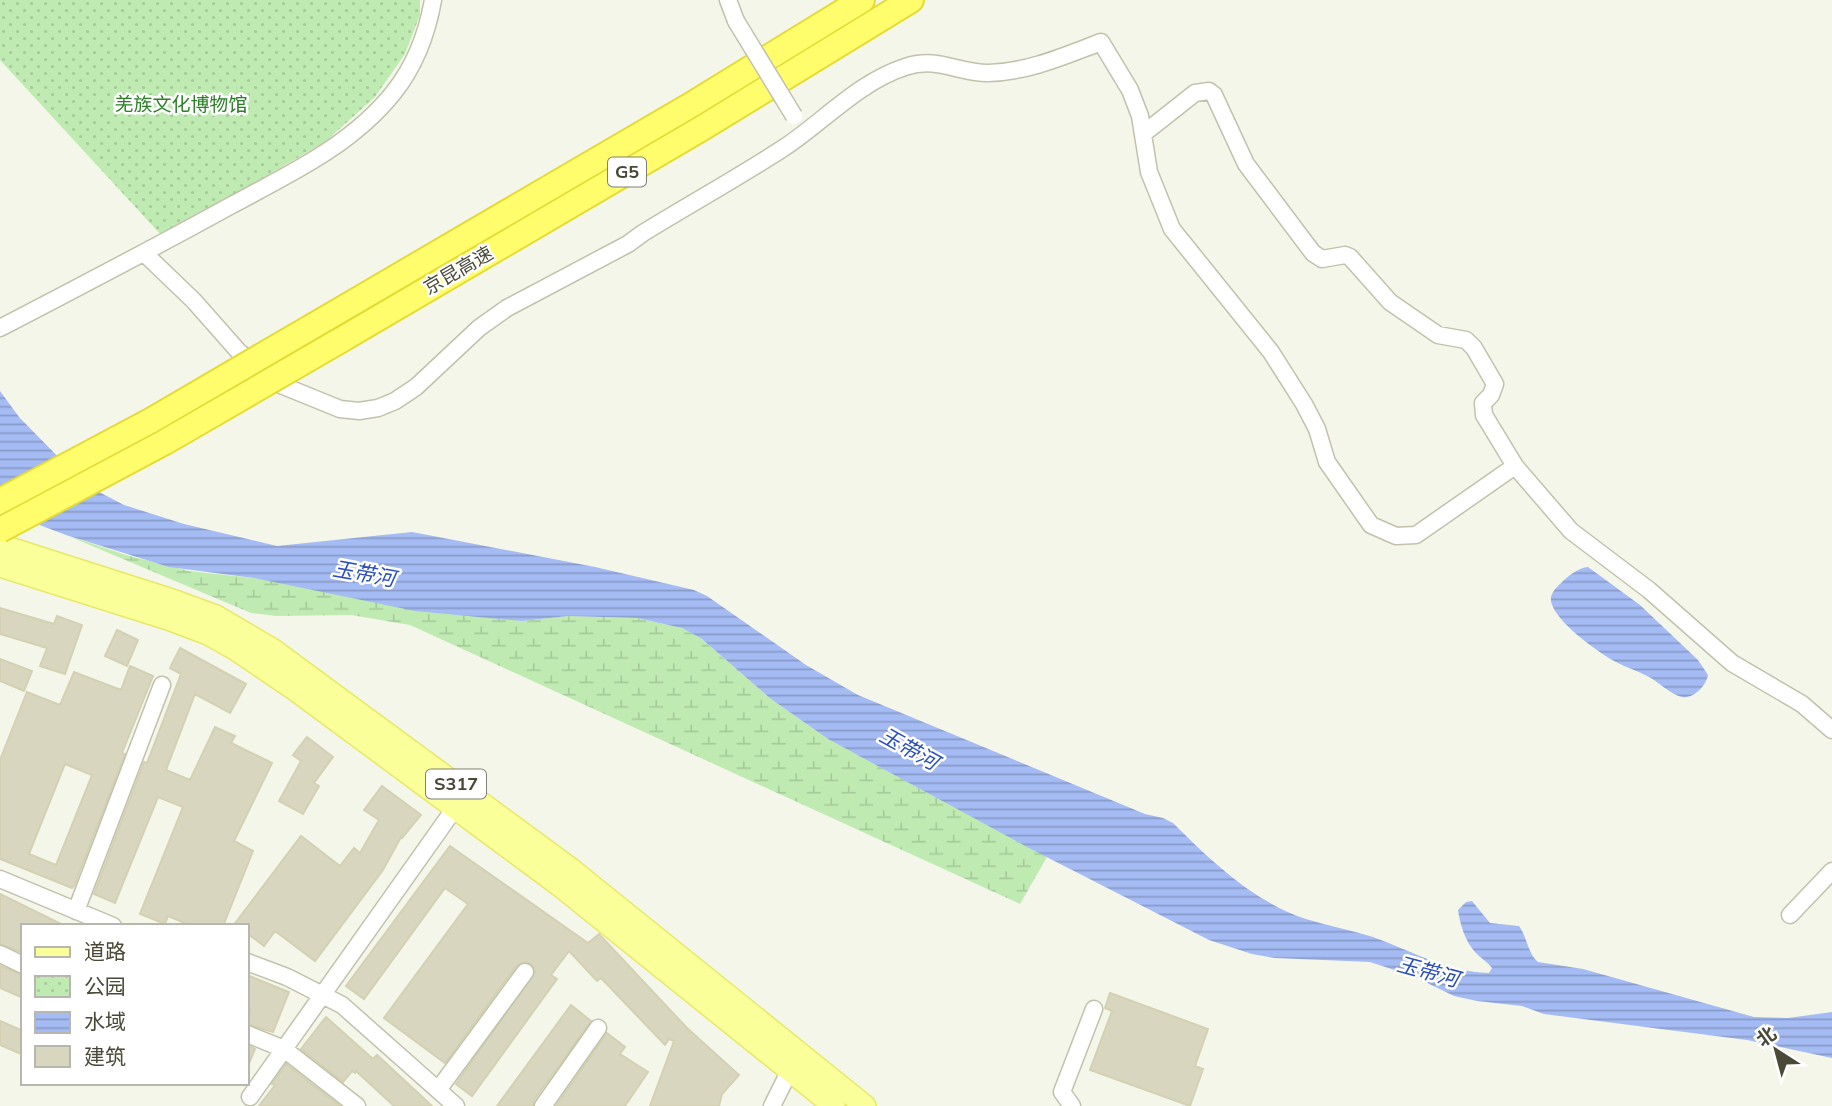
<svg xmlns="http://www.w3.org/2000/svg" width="1832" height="1106" font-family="Mulish,'Noto Sans SC',sans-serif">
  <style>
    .wetland { fill: url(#wetland-marsh) }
    .park { fill: url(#park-dots) }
    .water { fill: url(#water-rules) }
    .building { fill: #d8d6bf; stroke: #d3d1b2; stroke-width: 2; fill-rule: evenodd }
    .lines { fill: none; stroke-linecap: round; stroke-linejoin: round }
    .minor-casing { stroke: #c2c1ac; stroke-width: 19 }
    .major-casing { stroke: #e6e965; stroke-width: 24 }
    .highway-casing { stroke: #e4dc36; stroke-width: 28 }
    .minor { stroke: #fff; stroke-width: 16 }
    .major { stroke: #fbff9a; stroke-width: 21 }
    .highway { stroke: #fffd6c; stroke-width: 24 }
    .minor-bridge-casing { stroke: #c2c1ac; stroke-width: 19; stroke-linecap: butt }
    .highway-bridge-casing { stroke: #e4dc36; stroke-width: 28; stroke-linecap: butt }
    .minor-bridge { stroke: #fff; stroke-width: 16 }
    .highway-bridge { stroke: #fffd6c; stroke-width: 24 }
    .labels { text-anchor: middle; stroke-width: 5; stroke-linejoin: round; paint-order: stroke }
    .shield { fill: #fff; stroke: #808074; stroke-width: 2 }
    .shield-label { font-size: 18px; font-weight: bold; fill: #4a4938 }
    .park-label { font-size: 19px; fill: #2c8027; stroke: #fff }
    .street-label { font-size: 19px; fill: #4a4938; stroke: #fff }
    .water-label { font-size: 21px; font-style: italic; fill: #2b50bc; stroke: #fff }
  </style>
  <defs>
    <pattern id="wetland-marsh" width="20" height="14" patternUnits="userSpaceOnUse" patternTransform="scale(1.75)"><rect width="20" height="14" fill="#bfebb2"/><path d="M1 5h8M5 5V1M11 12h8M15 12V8" fill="none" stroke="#a6cb9a"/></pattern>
    <pattern id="park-dots" width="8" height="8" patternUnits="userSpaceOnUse" patternTransform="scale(1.75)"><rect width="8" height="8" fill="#bfebb2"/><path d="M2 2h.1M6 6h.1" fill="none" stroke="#a6cb9a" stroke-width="1.8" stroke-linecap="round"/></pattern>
    <pattern id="water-rules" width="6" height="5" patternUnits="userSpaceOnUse" patternTransform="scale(1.75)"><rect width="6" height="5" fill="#a5bbf4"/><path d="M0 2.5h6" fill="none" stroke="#889ac7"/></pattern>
  </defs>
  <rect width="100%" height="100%" fill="#f5f6ea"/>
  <path class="wetland" d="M66,535L126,555L189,571L254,578L522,621L568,616L637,618L682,628L702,639L771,699L828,739L1047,857L1020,904L410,625L351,615L276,616L251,613Z"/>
  <path class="park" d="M0,0H420V15L405,54L375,97L325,142L162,236L0,60Z"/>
  <path class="water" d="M0,391L19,417L68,467L101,493L124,505L184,524L277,546L412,532L595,567L694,590L707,596L806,665L858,695L1145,814L1163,818L1173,823C1211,861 1254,902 1306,919C1328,926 1351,930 1373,937C1412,951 1447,972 1489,973L1492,968C1487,961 1480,958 1475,952C1465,941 1460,924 1458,910L1466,902L1472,901L1490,923L1519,926C1527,937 1528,954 1538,962L1583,969L1754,1017L1788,1018L1832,1012V1058L1747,1040L1544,1014L1522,1006L1477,1001L1454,996L1413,976L1370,962L1275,958L1252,954L1209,940L1029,848L828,739L771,699L702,639L682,628L637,618L568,616L522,621L415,611L254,578L169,567L66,535L0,510Z
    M1588,567L1640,605L1698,660L1708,675C1706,685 1697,695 1687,697C1675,699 1659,682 1649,677C1638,671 1625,667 1614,661C1598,652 1548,617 1551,597C1552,591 1559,585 1564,580C1571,574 1579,568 1588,567Z"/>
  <path class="building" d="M0,608L54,624L57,616L82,625L65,674L40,666L47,648L0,634Z
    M117,630L138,640L127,666L105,656Z
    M180,648L246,684L230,713L195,694L166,770L190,780L215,727L235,736L231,743L272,763L234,841L253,851L223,926H192L168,916L165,924L140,914L183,807L158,797L115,903L94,894L144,762L147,763L181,674L170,668Z
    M0,659L32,671L24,691L0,681Z
    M130,666L153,676L122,753L125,754L74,886L72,888L0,859V760L27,692L60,705L74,672L121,690ZM65,764L92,775L56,865L29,854Z
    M307,737L333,757L314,783L319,786L303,814L279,801L301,761L293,755Z
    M382,786L421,815L402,838L401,837L383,870L315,961L275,931L264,946L247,933V926H233L301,836L340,866L354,848L360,853L379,820L364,810Z
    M450,846L588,943L599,934L687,1028L739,1075L722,1094L719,1106H650L674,1041L669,1039L665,1045L601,978L597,981L569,951L551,975L557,979L472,1096L456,1084L535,972L534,967L527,962L517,965L445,1063L384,1018L468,904L445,888L364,999L346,986Z
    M0,894L65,926H23V953L0,944Z
    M0,966L23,975V998L0,988Z
    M247,975L289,992L273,1032L247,1024L251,1009L247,1007Z
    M1110,993L1208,1029L1195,1066L1203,1069L1190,1106L1090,1070L1112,1011L1105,1008Z
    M571,1005L591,1021L534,1100L533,1106H497Z
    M326,1017L373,1059L377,1055L432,1106H394L356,1071L355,1073L352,1071L343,1082L301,1049Z
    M0,1021L23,1031V1055L0,1045Z
    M607,1033L625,1047L620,1054L648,1072L625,1106H556Z
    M247,1045L255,1049L247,1068Z
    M286,1064L340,1106H259L275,1085L272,1084Z"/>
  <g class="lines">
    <defs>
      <path id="minor" d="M728,0L736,21
        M1143,134L1195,93L1209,91L1214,95L1246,164L1313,253L1322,259L1345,255L1350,257L1390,302L1438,335L1466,340L1474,348L1495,384L1491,395L1483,403L1484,415L1515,466L1571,531L1649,590L1732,663L1802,704L1832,730
        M144,253L194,301L239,352L281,385L340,409L359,411L378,408L395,401L416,387L479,328L507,308L628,244L643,233C690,204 739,177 785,147C824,121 859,82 905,67C938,56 957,73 988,73C1028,72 1064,56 1101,42L1130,90L1140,116L1149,172L1172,229L1271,352L1304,404L1317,429L1327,462L1371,525L1396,536L1416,535L1515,466
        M0,328C77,288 154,248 230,206C289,174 351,146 394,92C416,64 427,34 433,0
        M0,879L113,926
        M76,911L162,685
        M1790,915L1832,871
        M0,954L23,965
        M247,962L287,977L342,1005L456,1106
        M247,1034L284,1049L357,1106
        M438,1090L525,972
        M250,1097L455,808
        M543,1106L598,1028
        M772,1106L790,1070
        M1072,1106L1062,1092L1094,1009"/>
      <path id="major" d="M0,545L175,601L216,616L272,649L571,869L865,1106
        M0,566L168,619L208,634L235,649L294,689L559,885L834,1106"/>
      <path id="highway" d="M325,319L691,105L862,0
        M341,340L704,127L911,0"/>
    </defs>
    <use href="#minor" class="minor-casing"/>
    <use href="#major" class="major-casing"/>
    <use href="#highway" class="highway-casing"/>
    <use href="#minor" class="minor"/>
    <use href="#major" class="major"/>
    <use href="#highway" class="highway"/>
    <defs>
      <path id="minor-bridge" d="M736,21L794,116"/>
      <path id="highway-bridge" d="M0,501L152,420L325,319
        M0,530L165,442L341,340"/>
    </defs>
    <use href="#minor-bridge" class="minor-bridge-casing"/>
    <use href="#highway-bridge" class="highway-bridge-casing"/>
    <use href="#minor-bridge" class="minor-bridge"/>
    <use href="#highway-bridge" class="highway-bridge"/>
  </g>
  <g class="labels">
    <g class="shield">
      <rect x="608" y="157.5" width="38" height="29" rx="5"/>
      <rect x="426" y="769.5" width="60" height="29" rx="5"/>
    </g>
    <g class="shield-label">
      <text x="627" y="178">G5</text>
      <text x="456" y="790">S317</text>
    </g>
    <g class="park-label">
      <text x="181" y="111">羌族文化博物馆</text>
    </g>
    <g class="street-label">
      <text transform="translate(458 270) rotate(-30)" y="7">京昆高速</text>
    </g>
    <g class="water-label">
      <text transform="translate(364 574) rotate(10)" y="7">玉带河</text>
      <text transform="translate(909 749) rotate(29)" y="7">玉带河</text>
      <text transform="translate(1428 972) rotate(15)" y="7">玉带河</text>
    </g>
  </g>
  <rect x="21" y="924" width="228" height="161" fill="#ffffff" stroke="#b7b6af" stroke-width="2"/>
  <rect x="35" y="947" width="35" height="10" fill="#fbff9a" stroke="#b7b6af" stroke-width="2"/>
  <text x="84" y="959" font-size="21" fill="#4a4938">道路</text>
  <rect x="35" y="976" width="35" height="21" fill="url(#park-dots)" stroke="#b7b6af" stroke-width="2"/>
  <text x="84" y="994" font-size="21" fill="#4a4938">公园</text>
  <rect x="35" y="1012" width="35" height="21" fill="url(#water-rules)" stroke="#b7b6af" stroke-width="2"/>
  <text x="84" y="1029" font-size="21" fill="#4a4938">水域</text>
  <rect x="35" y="1046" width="35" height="21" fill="#d8d6bf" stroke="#b7b6af" stroke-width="2"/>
  <text x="84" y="1064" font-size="21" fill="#4a4938">建筑</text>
  <g transform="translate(1776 1050) rotate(324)" stroke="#ffffff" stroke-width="5" paint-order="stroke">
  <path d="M0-5L12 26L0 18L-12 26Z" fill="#4a4938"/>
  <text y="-10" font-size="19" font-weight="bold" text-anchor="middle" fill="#4a4938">北</text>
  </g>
</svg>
